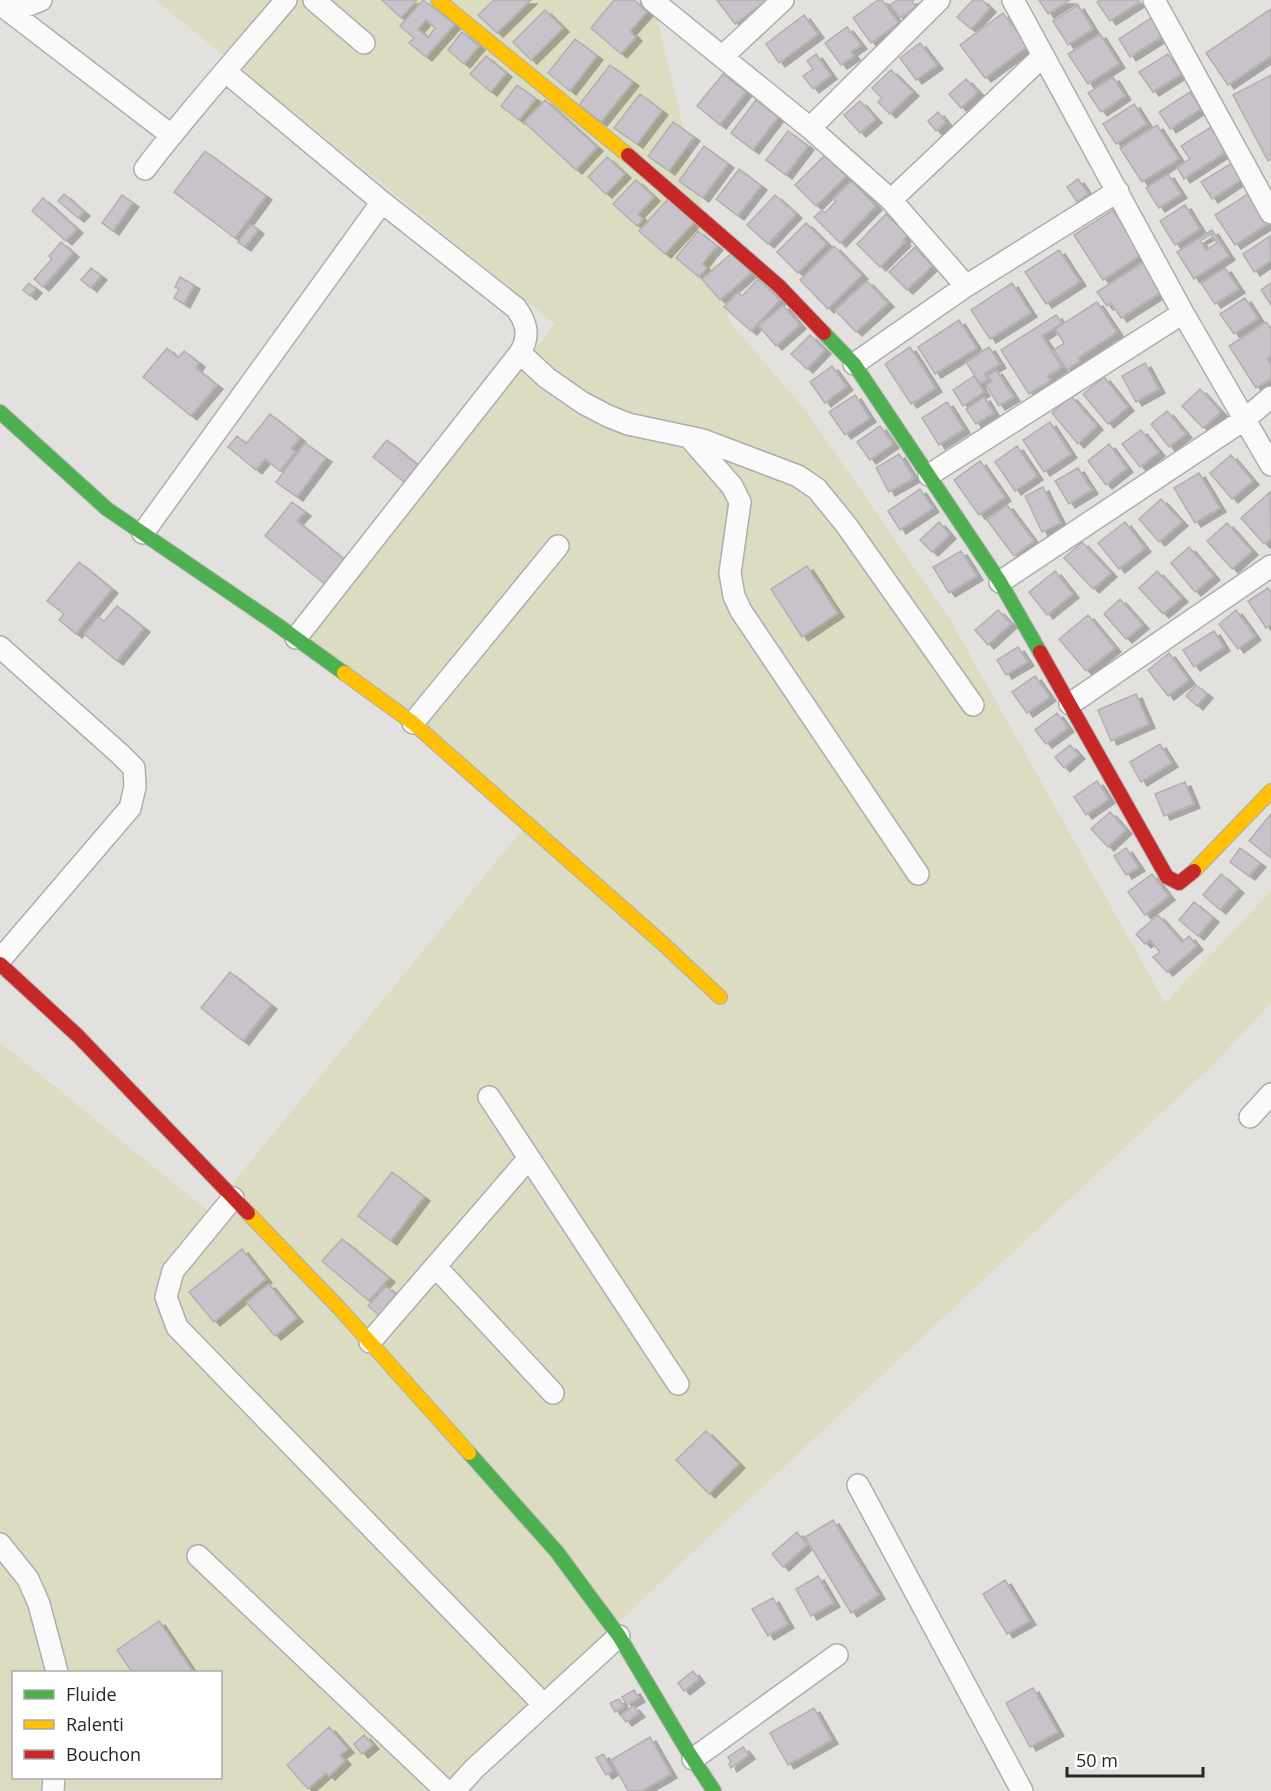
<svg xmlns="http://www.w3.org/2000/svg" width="1271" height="1791" font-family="'Open Sans',sans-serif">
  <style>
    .green { fill: #dbdcc2; fill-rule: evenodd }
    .building { fill: #c8c2cb; stroke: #b2b0af; stroke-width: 1.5; fill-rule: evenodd; filter: url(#shadow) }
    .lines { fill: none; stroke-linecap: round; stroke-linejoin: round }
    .street-casing { stroke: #afadab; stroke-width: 24 }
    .fast-casing { stroke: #afadab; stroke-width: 16 }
    .slow-casing { stroke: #afadab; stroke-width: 16 }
    .jam-casing { stroke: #afadab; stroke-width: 16 }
    .street { stroke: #fbfafa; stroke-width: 21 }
    .fast { stroke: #4caf50; stroke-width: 14 }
    .slow { stroke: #ffc107; stroke-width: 14 }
    .jam { stroke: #c62828; stroke-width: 14 }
  </style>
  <defs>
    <filter id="shadow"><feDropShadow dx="6" dy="4" stdDeviation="0" flood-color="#0004"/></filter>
  </defs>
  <rect width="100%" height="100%" fill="#e3e1de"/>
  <path class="green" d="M155,0H653L729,321L807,412L951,621L1165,1003L1271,891V1003L1214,1064L438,1791H0V1042L209,1212L527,824L299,637L555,324ZM14,1672H220V1778H14Z"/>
  <path class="building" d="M382,0H417L401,18Z
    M423,0L455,24L426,57L409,43L414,38L400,26ZM426,20L435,28L428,38L418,29Z
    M494,0H531L497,33L478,15Z
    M614,0H634L647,12L630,31L636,37L621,54L591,28Z
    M717,0H766V1L735,24Z
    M878,0H882L899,23L871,43L853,18Z
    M897,0H914L912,2L916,7L900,18L890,5Z
    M973,0H982L990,8L971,29L957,17Z
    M1039,0H1070L1048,14Z
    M1100,0H1138L1140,2L1110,21L1097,2Z
    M1078,5L1093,29L1068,45L1053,21Z
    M1271,9V56L1228,85L1206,53Z
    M545,10L563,28L531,60L513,42Z
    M1003,13L1028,46L985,78L960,45Z
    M804,15L818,34L779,63L766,44Z
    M1151,18L1163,36L1130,57L1119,39Z
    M847,27L861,45L851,52L854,56L841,65L825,43Z
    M462,32L479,46L464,64L448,50Z
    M1100,34L1119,64L1088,84L1068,54Z
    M575,39L597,56L570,91L548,73Z
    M920,43L937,65L916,80L900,58Z
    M816,54L831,75L813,89L803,76L813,69L807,61Z
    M1168,54L1181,74L1153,92L1139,72Z
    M486,56L506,73L491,92L470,74Z
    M610,65L633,82L601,122L579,105Z
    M891,70L913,92L890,114L878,102L882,98L872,88Z
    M723,74L746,92L720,125L697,106Z
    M1271,75V159L1268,161L1233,95Z
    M1113,77L1125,96L1101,112L1088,93Z
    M966,79L978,92L961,108L949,94Z
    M517,85L536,99L519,120L501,106Z
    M1190,92L1201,109L1170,129L1159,112Z
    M640,94L662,111L637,144L614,128Z
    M545,100L597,147L576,170L524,122Z
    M756,100L778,117L753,150L731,133Z
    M860,101L876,119L860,133L844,115Z
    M1134,104L1147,124L1116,144L1103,124Z
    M938,112L946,122L936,131L928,121Z
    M673,122L694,137L669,171L648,156Z
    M1157,125L1179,159L1142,182L1120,148Z
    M1211,127L1227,151L1184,179L1177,167L1190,159L1181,146Z
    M788,131L808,146L786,175L766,160Z
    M704,146L728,164L703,198L679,181Z
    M205,151L266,196L235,238L174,192Z
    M825,155L846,176L816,206L795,185Z
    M607,157L625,174L606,194L588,177Z
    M1232,163L1242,179L1212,199L1201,182Z
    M739,169L761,186L738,216L716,199Z
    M1168,174L1181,194L1159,208L1146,188Z
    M1078,179L1088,194L1077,202L1067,187Z
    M636,180L654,197L638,214L643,219L637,226L613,204Z
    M851,181L876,206L840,243L814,217L822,210L825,213L836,201L833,199Z
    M1254,190L1271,222L1235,245L1215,215Z
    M64,194L84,212L78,218L58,201Z
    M122,195L133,203L113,231L102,223Z
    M775,195L796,214L768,244L747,225Z
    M43,198L77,229L66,241L32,211Z
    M669,198L695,221L665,254L639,231Z
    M1185,205L1200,229L1175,245L1160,221Z
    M1113,210L1141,255L1103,280L1074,235Z
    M886,214L908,235L903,240L905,242L880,267L857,244Z
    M806,223L827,244L798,273L777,252Z
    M251,224L258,230L245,247L238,242Z
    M1212,230L1229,256L1194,279L1177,252ZM1211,234L1217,243L1206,250L1200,241Z
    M698,231L717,246L702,264L707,268L699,277L676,258Z
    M1270,236L1271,260L1254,272L1243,254Z
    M61,242L73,253L43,287L34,279L52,259L49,256Z
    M834,246L862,275L828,309L800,280Z
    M915,247L932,266L907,290L889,272Z
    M1059,250L1080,282L1046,304L1025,272Z
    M733,252L751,273L720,300L702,279Z
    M1149,258L1168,288L1121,318L1111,303L1107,306L1097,292Z
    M91,268L101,276L91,288L81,280Z
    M1225,268L1239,289L1215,304L1201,283Z
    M180,277L194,285L184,304L174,298L179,289L175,287Z
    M758,279L780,300L751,331L724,307L738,292L742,296Z
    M867,281L888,303L856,332L835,310Z
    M29,283L36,289L30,296L23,290Z
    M1012,283L1031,313L990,339L971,310Z
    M1271,283V305L1261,290Z
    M1245,298L1258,318L1234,334L1220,314Z
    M1097,302L1117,332L1078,358L1080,361L1067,370L1054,350L1064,343L1055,329Z
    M783,305L800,325L776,346L759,326Z
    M1056,315L1062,323L1042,336L1062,367L1048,376L1051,380L1029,394L1001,350Z
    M959,320L977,348L935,374L918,347Z
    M1266,322L1271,329V356L1267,358L1271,364V379L1256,388L1229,346Z
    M810,335L825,350L807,369L791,354Z
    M910,347L936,388L911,404L885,364Z
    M989,347L1000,364L984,374L988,379L980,384L966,362Z
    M167,348L178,358L184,351L199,363L196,368L217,385L191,416L143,377Z
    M1145,363L1159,389L1136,402L1122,376Z
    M832,366L847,386L825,403L810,382Z
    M996,370L1014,397L999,406L986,385L992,381L988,376Z
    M974,376L984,392L963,406L953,390Z
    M1104,377L1128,407L1108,424L1083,394Z
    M1200,389L1221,412L1203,428L1182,406Z
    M855,395L870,418L845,435L829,412Z
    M1071,396L1097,426L1078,444L1052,413Z
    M984,397L994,413L976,424L966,409Z
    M947,402L964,429L939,445L922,418Z
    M1167,411L1186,434L1169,447L1151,424Z
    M270,414L300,438L291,448L295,452L280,471L265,459L256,470L228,447L237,436L246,444Z
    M1050,422L1071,454L1044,472L1023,440Z
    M880,426L893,444L870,460L857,442Z
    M1141,430L1159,452L1140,467L1122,444Z
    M387,440L418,465L404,482L373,457Z
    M305,443L326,458L297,497L276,482Z
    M1109,444L1127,468L1106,485L1088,461Z
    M1017,446L1037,476L1015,491L995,462Z
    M899,454L914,478L889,492L876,468Z
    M1231,455L1253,481L1232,499L1210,473Z
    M980,461L1005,497L979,515L954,480Z
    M1078,468L1092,490L1069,504L1055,481Z
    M1199,473L1220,508L1195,523L1174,488Z
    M1043,487L1061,523L1042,532L1025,496Z
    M920,489L933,508L900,530L888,511Z
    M1270,492L1271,538L1264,544L1241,518Z
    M1161,499L1182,522L1159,542L1139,519Z
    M292,502L305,512L297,521L346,561L326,585L265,536Z
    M1007,505L1034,541L1014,556L987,520Z
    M939,522L950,535L932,552L920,540Z
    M1125,522L1145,548L1119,569L1098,543Z
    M1227,523L1252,551L1232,569L1207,541Z
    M1082,542L1111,573L1093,589L1064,558Z
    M1189,547L1214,576L1195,592L1171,563Z
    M961,551L977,576L949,593L933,567Z
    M79,562L112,589L76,634L59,620L64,614L47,601Z
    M807,566L838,613L802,637L771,589Z
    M1055,571L1073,594L1047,615L1029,592Z
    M1157,571L1182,598L1163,614L1139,588Z
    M1268,588L1271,592V625L1266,628L1248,601Z
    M1120,599L1143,625L1126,639L1104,614Z
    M117,606L144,628L117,661L84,634L98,617L104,621Z
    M998,610L1011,624L988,645L975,630Z
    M1236,610L1255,636L1238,649L1219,624Z
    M1088,615L1115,648L1086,671L1059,639Z
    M1214,631L1224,647L1194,667L1183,650Z
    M1018,647L1028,662L1006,675L997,660Z
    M1169,653L1189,680L1168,696L1148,670Z
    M1035,676L1050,697L1027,713L1012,692Z
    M1196,685L1207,694L1197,706L1186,696Z
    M1136,694L1149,724L1111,741L1098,710Z
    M1057,713L1068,728L1046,744L1035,730Z
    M1160,744L1172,763L1141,782L1130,762Z
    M1070,745L1079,755L1064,768L1055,757Z
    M1097,781L1109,799L1086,815L1074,797Z
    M1185,782L1194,804L1164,816L1155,794Z
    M1110,812L1126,830L1108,847L1091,829Z
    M1271,814V858L1249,841Z
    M1126,848L1139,867L1126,875L1114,856Z
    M1240,848L1260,863L1249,876L1230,862Z
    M1152,874L1169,896L1145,915L1128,892Z
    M1221,874L1238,889L1220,910L1203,895Z
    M1194,902L1213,918L1198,936L1179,920Z
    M1158,915L1182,942L1189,936L1197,946L1167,972L1153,957L1160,952L1150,940L1145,944L1136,934Z
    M230,972L271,1005L243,1041L201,1008Z
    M392,1172L424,1197L391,1241L358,1216Z
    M342,1239L389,1278L369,1301L322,1261Z
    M242,1249L266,1279L214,1322L189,1292Z
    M269,1284L297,1318L275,1336L246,1302Z
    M386,1286L396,1295L379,1315L368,1306Z
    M706,1431L739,1464L709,1494L676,1460Z
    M833,1520L879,1595L851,1613L805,1537Z
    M797,1532L807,1545L783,1567L772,1554Z
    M818,1576L834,1603L811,1616L796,1589Z
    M1005,1580L1030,1621L1007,1634L983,1594Z
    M773,1598L788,1624L768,1636L752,1609Z
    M159,1621L193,1672H132L117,1650Z
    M693,1671L699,1679L684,1691L678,1683Z
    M1033,1688L1058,1732L1030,1747L1006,1703Z
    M634,1690L639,1698L627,1705L622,1697Z
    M619,1699L624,1707L615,1712L610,1703Z
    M633,1706L639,1713L626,1722L621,1715Z
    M814,1708L832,1740L788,1765L770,1733Z
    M329,1727L348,1749L340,1755L345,1761L329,1776L326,1773L308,1789L287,1765Z
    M364,1735L373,1745L362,1754L354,1744Z
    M650,1737L671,1774L642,1791H628L611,1760Z
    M743,1747L749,1755L731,1768L729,1764L731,1762L728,1757Z
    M603,1754L613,1771L606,1775L596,1758Z"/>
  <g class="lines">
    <defs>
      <path id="street" d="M314,0L364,43
        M652,0L810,128L891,200L966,286
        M1013,0L1183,313L1271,465
        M1154,0L1271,213
        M0,4L171,135
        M11,12L41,0
        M723,56L783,0
        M226,72L382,202L516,308C527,323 530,336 520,353L296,638
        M810,128L939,0
        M145,169C189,111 239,56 286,0
        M891,200L1043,56
        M520,353L547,378L583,403L608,416L628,424L703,440L798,476L817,489L847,526L973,705
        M854,364L966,286L1118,191
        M690,438L732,486L740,502L730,573L734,596L741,611L918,874
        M929,475L1183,313
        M143,533L382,202
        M1000,582L1245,419L1271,397
        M0,647L120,754L134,768L135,787L130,808L0,960
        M1070,704L1271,566
        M413,723L558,546
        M489,1097L678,1384
        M1250,1117L1271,1094
        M233,1198L173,1271L166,1297L177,1327L544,1705
        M436,1267L553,1393
        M370,1342L529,1158
        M858,1485L1022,1791
        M0,1544L28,1579L39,1604L57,1672
        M198,1556L446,1791
        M693,1759L837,1655
        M53,1791L54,1778
        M454,1791L474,1769L619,1636"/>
      <path id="fast" d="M824,333L854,364L1000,582L1040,652
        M0,412L107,509L276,624L344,673
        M469,1453L557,1552L619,1636L687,1750L714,1791"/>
      <path id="slow" d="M438,0L628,155
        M344,673L413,723L660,941L720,997
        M1194,871L1271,791
        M248,1213L341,1310L469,1453"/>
      <path id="jam" d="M628,155L779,286L824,333
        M1040,652L1167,877L1179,883L1194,871
        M0,964L78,1036L248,1213"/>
    </defs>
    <use href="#street" class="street-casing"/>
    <use href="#fast" class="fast-casing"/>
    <use href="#slow" class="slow-casing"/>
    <use href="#jam" class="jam-casing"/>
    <use href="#street" class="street"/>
    <use href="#fast" class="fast"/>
    <use href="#slow" class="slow"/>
    <use href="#jam" class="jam"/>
  </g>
  <rect x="12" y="1671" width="210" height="108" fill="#ffffff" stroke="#a9a9a8" stroke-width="1.5"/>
  <rect x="24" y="1690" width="30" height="9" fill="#4caf50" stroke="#a9a9a8" stroke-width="1.5"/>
  <text x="66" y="1701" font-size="18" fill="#272725">Fluide</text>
  <rect x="24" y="1720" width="30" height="9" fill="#ffc107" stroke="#a9a9a8" stroke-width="1.5"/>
  <text x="66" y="1731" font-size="18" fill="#272725">Ralenti</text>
  <rect x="24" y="1750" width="30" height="9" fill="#c62828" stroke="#a9a9a8" stroke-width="1.5"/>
  <text x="66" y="1761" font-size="18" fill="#272725">Bouchon</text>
  <path d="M1067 1767v9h136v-9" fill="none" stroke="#272725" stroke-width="3"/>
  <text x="1076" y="1767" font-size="18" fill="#272725" stroke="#ffffff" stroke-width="4.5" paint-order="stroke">50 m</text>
</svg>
